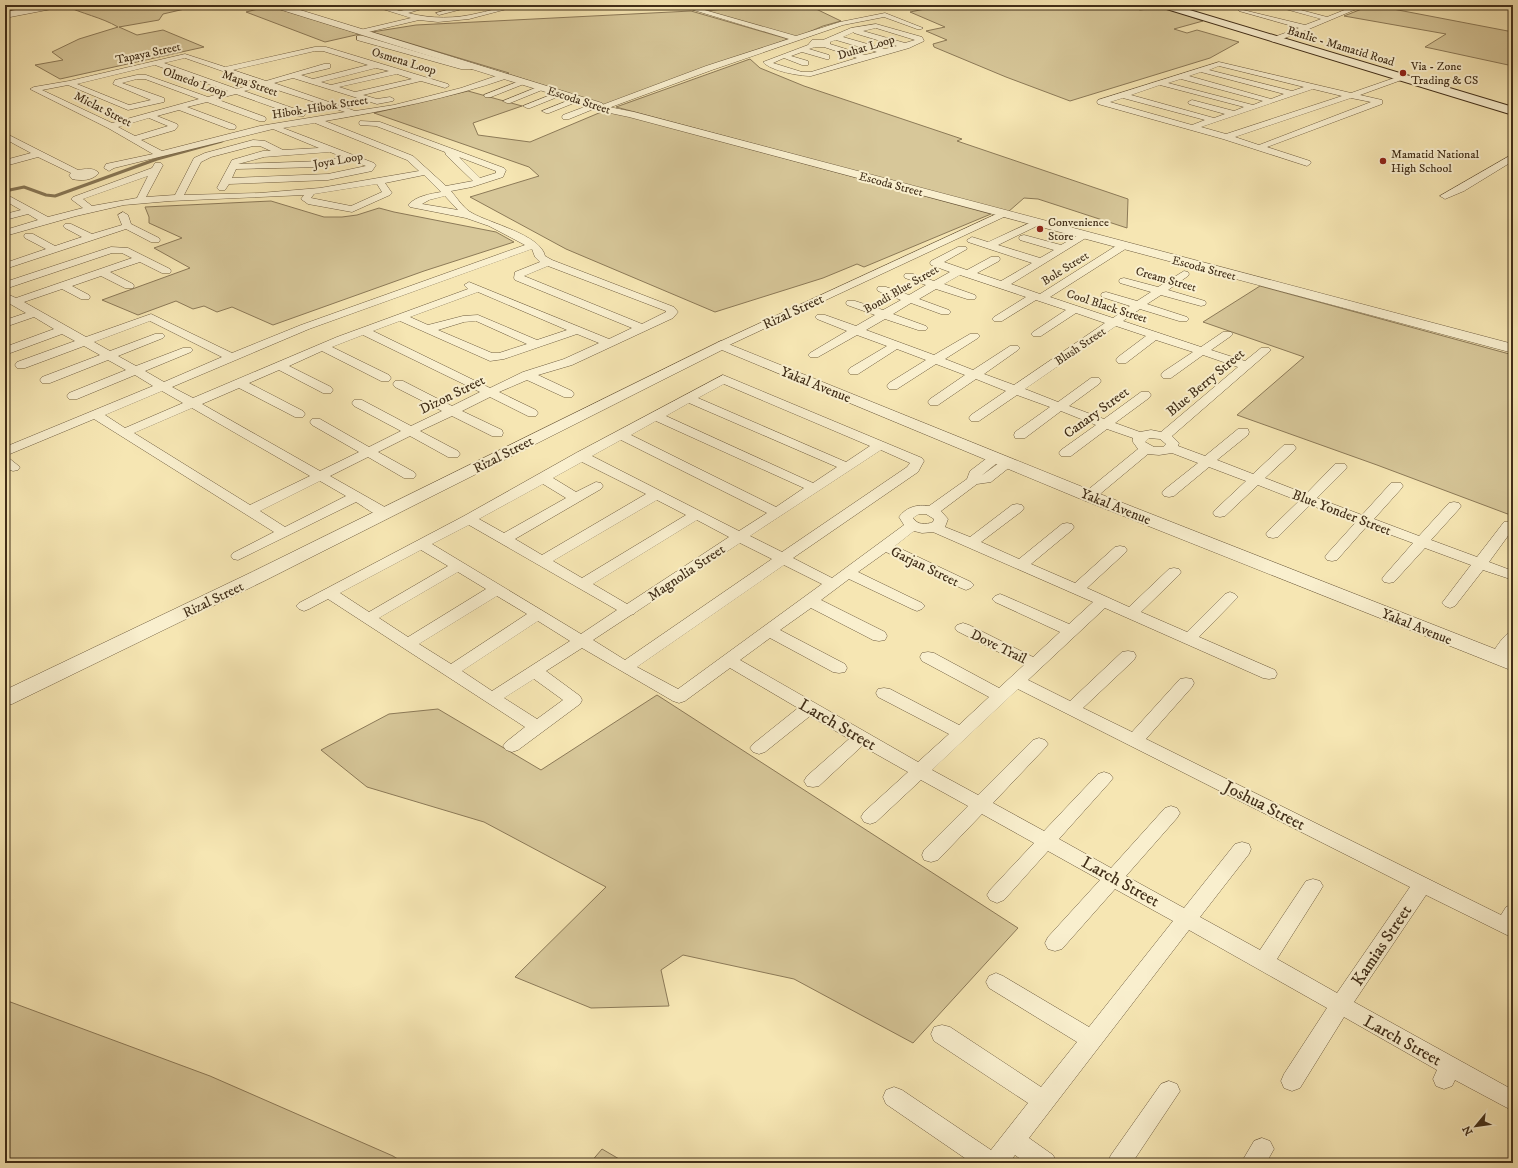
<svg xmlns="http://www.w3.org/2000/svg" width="1518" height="1168" font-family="'IM FELL DW Pica',serif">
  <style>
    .green { fill: #d7c799; stroke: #8c7a58 }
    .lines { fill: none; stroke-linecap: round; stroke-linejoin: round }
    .stream { stroke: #875; stroke-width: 3 }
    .minor-casing { stroke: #6e5c3f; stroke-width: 1 }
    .tertiary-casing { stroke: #6e5c3f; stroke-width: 1 }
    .secondary-casing { stroke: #412e18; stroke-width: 2 }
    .minor { fill: #f9efce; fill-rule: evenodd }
    .tertiary { fill: #f9efce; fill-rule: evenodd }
    .secondary { fill: #f9efce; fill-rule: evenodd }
    .poi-dot { fill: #8f2418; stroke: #f9efce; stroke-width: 1.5 }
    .labels { text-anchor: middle; stroke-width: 4; stroke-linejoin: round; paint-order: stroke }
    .far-street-label { font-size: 12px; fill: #412e18; stroke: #f9efce }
    .far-poi-label { font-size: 12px; fill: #412e18; stroke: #f9efce; text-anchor: start }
    .street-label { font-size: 14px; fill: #412e18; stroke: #f9efce }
    .near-street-label { font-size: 17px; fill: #412e18; stroke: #f9efce }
  </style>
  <rect width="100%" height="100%" fill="#f6e6b3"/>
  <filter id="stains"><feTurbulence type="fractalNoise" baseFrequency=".005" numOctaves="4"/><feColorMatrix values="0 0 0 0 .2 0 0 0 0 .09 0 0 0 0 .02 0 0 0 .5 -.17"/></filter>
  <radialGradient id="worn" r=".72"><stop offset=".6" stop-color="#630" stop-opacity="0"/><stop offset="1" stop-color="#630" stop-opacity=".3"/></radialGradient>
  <path class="green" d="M64,5H187L189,8L163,14L159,20L119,27L137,35L163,30L204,47L60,79L35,65L63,60L52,52L79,39L118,27C101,17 82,14 64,5Z
    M762,5H805L814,8L841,21L823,26L797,37L705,11Z
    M945,5H1127L1140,10L1163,7L1203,21L1174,29L1187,33L1197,30L1239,42L1210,58L1070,101L1006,77L934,47L933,44L947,40L926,31L945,27L910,12Z
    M1372,5L1513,32V66L1425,47L1446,34L1344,16Z
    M270,6L360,34L325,42L246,12Z
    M691,11L788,39L609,106L508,74L509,73L372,32L416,25Z
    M750,59L760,68L804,86L962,139L957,141L1128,199L1127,228L1038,199L1024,198L1008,212L616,107Z
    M468,91L522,106L473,123L478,135L530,142L606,110L991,214L864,267L857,264L823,278L715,312L566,249L470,197L539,176L529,167L374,113Z
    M271,201L324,217H342L357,215L379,208L394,212L496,232L514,242L424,271L273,325L232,307L217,312L204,306L193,309L176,301L138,315L102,300L190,268L154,248L182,238L149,223V217L145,207Z
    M1260,286L1513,355V516L1377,465L1237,415L1304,357L1203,322Z
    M657,695L1018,928L913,1043L794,979L683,955L661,970L669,1006L591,1008L515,977L606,887L484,822L367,787L321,750L389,714L438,709L541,770Z
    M5,1000L210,1076L393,1156L404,1163H5Z
    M602,1149L626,1163H590Z"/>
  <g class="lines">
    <path class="stream" d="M5,191L24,187L46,195L55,196L157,159L222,141"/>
    <defs>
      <path id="minor" d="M195,5H210L207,7L193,8L192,7Z
        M370,5H380L400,11L424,5H436L408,13C432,19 455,19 479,13C494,10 507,5 522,5L469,19L438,22L419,20L360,34V30L411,18Z
        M466,5H478L439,15L436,13Z
        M677,5H687L796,36L840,22L885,13L923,28L921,29H917L884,17L843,25L712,70L603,110H600L596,108L569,119H563L562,117L563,115L595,103H598L602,105L706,66L789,39Z
        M717,5H727L730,7L727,9Z
        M1194,5H1207L1179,12L1176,10Z
        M1271,5H1282L1327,17L1357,5H1366L1309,29L1274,42L1270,40L1271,38L1299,28L1239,11V9L1305,25L1321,19Z
        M876,24L922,37L924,41L909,48L811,76C799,76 771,71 763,62L808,45L812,40H823L851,28ZM876,28L915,40L905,43L863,31ZM854,32V33L897,46L885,49L843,37ZM836,40L877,52L865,55L830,44V42ZM815,47H824L857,58L811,72H802L773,63L784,58L802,65H808V61L791,56L802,52L826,59H829V55L809,49Z
        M357,36H363L461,65H476L480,67L476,69H461L357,40Z
        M315,47H326L448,84L449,86L445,88L421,81L363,95L377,99L390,97L394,99L393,101L377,104L293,78L274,83L355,111L394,105L461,88L502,74H508V78C447,99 389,110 325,121L413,156L446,186L473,181L446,155L445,152L376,126L360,125L359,123L360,121L380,122L504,168L506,170L503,177L472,187L451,191C457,198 464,209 472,213C489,223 541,235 545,256L552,260L674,307L678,312L673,318L572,365L538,375L572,391L574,394L572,397H564L527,380L499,392L536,410L538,413L536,416H528L490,397L462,411L502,430L503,433L502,436H492L452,416L420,431L458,451L460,454L458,457H448L410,436L378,452L414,472L416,475L414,478H404L368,457L330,476L390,510L392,513L390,516C378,519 366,508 356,502L238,560L233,559L231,556L233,553L274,532L94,419L5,456V447L153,386L135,375L77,399H69L67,396L69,393L126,370L108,360L50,383H42L40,380L42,377L100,355L84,346L25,368H17L15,365L17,362L75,341L62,334L5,355V347L54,329L34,317L5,327V320L26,313L5,301V293L16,298L132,258L122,253H112L5,289V282L111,247L128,248L170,269L171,271L170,273H162L140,262L110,272L133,284L134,286L133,288H125L101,276L72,286L89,295L90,297L89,299H81L62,289L24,302L86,337L151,314L232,353L301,325L525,245L489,226L466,218L410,207L408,205C416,196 430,194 441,192L424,175L385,183L392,193L390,195L352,212L308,204L301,199L304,195L170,201L124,205L76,216L5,236V230L38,220L28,214L5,220V214L21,210L7,202L5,203V197H11L48,217L83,208L71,199L73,197L152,168L155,163H161L163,165L146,197L175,195L194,158L205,153L253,140L265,141L283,150L319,148L273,129L114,168L109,171L104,168L106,164L153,154L108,128L30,89L34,87L69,81L185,54L225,67ZM315,51H323L368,65L313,79L301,75L330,68V64H324L266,81L233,70ZM185,58L257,83L237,89L164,63ZM155,65L228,91L208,97L146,75H137L115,80L113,84L151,100L129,105L77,84ZM376,68L389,71L331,85L321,82ZM397,74L412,79L355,92L339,87ZM137,79H145L199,99L112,123L42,90L68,85L128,110L164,102V98L122,83ZM265,86L345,112L260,126L162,151L141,140L175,130L178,126L177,124L157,116L179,110L229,129H235L236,127L235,125L187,107L207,102L259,121H265L266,119L265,117L216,99L236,94L298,116H304L305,114L304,112L244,91ZM149,118L168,126L135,136L118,127ZM315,123L407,160L419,171L320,188L260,193L184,195L201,162L211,157L253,146H260L271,151H263L232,160L217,188L219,190H225L229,184L328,180L372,171L376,165L374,163L283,128ZM330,152L343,157L322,161L238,164L264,157ZM459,157L496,171V173L480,178ZM352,161L366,166L328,174L232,178L236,169L322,167ZM148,176L137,198L92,206L83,199ZM377,184L382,192L351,206L311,198L314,194ZM445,196L458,210L422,204L429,200ZM532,249L535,257L540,262L515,272L514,278L515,280L632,328L609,339L469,282L464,285L468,289L337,337L193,398L172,387L309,329ZM548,266L666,311V312L642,324L524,276ZM478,292L567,330L537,340L478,315L463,316L428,325L410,317ZM150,321L222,357L164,382L145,371L191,352L193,350L191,348H183L136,366L118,356L163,338L165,336L163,334H155L110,351L94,342ZM400,321L490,361L504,359L577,334L599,343L564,359L523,372L490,388L373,331ZM476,321L527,344L499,353H492L438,330L464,322ZM363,335L480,392L452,406L403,381H395L393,384L395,387L442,411L411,426L362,400H354L352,403L354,406L401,431L369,447L320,419H312L310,422L312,425L359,452L320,471L202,404L239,388L295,417H303L305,414L303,411L249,383L279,370L323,393H331L333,390L331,387L289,366L322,351L381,381H389L391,378L389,375L332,347ZM162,391L183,403L125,428L105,415ZM192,408L310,476L250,505L134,433ZM320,481L346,496L285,527L260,511Z
        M1219,62L1351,93L1400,76H1403L1407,78L1360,95L1382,100V104L1267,147L1310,161L1311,163L1307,166L1223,139L1098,104L1097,102L1098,100ZM1219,66L1304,87L1292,91L1209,70ZM1201,72L1284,94L1271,99L1189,76ZM1181,79L1263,101L1253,105L1168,83ZM1160,85L1244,107L1234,111L1192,100L1188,102L1189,104L1225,114L1214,118L1131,95ZM1313,89L1342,96L1226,134L1201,127ZM1123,98L1205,120L1192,125L1110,102ZM1351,98L1371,102L1259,145L1235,137Z
        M522,80H525L529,82L491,97H485L484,95Z
        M540,86H546L547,88L510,103H507L503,101Z
        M558,92H561L565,94L530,108H527L523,106Z
        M577,97H580L584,99L549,113H546L542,111Z
        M5,133L78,170C86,169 93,167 99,173C92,181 81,181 72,179L69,175L71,173L38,157L5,166V160L31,153L5,139Z
        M1513,154V161L1464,191L1445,199L1440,196Z
        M1003,211L1008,214L1006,216L725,347H717L715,345L717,343Z
        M123,212L128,215L131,224L159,238L160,240L159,242H151L126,229L5,269V263L46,249L25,238L24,236L25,234H33L55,246L82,237L65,228L63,226L65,224H71L92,234L122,225L118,215Z
        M1036,220L1041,223L1039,225L998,245L1040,258L1054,250L1020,240L1019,238L1020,236L1024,235L1061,245L1080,234H1088L1089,236L1011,284L1040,294L1119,244H1127L1128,246L1127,248L1050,297L1113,318L1130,306L1102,297L1101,295L1102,293L1106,292L1137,301L1151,292L1120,283L1119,281L1120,279L1124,278L1158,287L1184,271L1188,272L1189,274L1188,276L1168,290L1205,301L1206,303L1205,305L1201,306L1161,295L1147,304L1187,317L1189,319L1187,321H1179L1140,309L1123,321L1201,347L1223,332H1231L1233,334L1231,336L1211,350L1245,361L1261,348H1269L1271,350L1172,436L1179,443L1178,446L1205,456L1238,429H1248L1249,432L1248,435L1217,460L1253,474L1284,445H1294L1296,448L1294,451L1265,478L1306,494L1335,464H1345L1347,467L1345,470L1317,498L1362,515L1391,483H1401L1403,486L1401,489L1374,519L1419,536L1449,503L1454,502L1459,503L1461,506L1459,509L1431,540L1477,557L1504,522H1513V529L1489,562L1513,571V580L1483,570L1455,606L1450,608L1445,606L1442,603L1471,565L1425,548L1394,582L1389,583L1384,582L1382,579L1384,576L1413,543L1367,526L1337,560L1332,561L1327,560L1325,557L1327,554L1356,522L1310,505L1278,537L1273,538L1268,537L1266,534L1268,531L1299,501L1258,485L1225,516L1220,517L1215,516L1213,513L1215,510L1246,481L1209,467L1174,496L1169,497L1164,496L1162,493L1164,490L1198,463L1172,453L1159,455L1148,454L1094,499L1089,500L1084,499L1082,496L1084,493L1138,449L1133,442V438L1107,429L1071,456H1061L1059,453L1061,450L1096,425L1061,411L1025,438H1015L1014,435L1015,432L1050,407L1017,395L979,421H971L969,418L971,415L1006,391L976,379L938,405H930L928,402L930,399L965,375L936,364L897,389H889L887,386L889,383L926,360L897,349L858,374H850L848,371L850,368L887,346L857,335L818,357H810L808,355L810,353L847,331L817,319L815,317L817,315H825L856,326L875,315L847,305L846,303L847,301H855L883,310L901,300L878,291L877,289L878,287H886L909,295L926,285L905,278L904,276L905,274H913L934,281L950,272L931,265L930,263L931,261L958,247H966L967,249L944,262L967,270L991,257H999L1000,259L999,261L977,273L1001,281L1032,263L968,242L967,240L972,237L988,242ZM960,275L1026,297L994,317L992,319L994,321H1002L1036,300L1066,310L1033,332L1031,334L1033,336H1041L1076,313L1105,323L1014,385L984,374L1018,350L1020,348L1018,346H1010L973,370L945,359L978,338L980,336L978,334H970L934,355L866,330L885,319L918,330H926L928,328L926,326L893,314L911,303L941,314H949L951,312L949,310L919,299L936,289L967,299H975L976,297L975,295L944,284ZM1116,326L1146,336L1118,357L1116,360L1118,363H1126L1156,340L1193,352L1163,372L1161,375L1163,378H1171L1203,355L1238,367L1161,432L1151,430L1140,432L1115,423L1149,398L1151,395L1149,392H1141L1104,419L1069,406L1099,384L1101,381L1099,378H1091L1058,402L1025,389ZM1149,438L1160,439L1166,444L1163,447H1154L1145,442Z
        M723,375L922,458L924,461L918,472L793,558L832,578L904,525L899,517C906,507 918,504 929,506L967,479L970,471L991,455H1001L1003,458L981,476L1003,460H1013L1015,463L991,482L977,484L941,511L948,519L945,527L970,537L1012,505L1017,504L1022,505L1024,508L1022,511L981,542L1019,559L1062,524L1067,523L1072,524L1074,527L1072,530L1031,564L1075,583L1115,547L1120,546L1125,547L1127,550L1125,553L1087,588L1129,607L1169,569L1174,568L1179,569L1181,572L1179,575L1141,612L1187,632L1225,594L1230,592L1235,594L1238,597L1235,600L1199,637L1275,670L1277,674L1275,678L1269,679L1263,678L1105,608L1028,680L1070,701L1122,652L1128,651L1134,652L1136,656L1134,660L1083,708L1132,732L1180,679L1186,678L1192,679L1194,683L1192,687L1146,739L1501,915L1506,907L1513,904V938L1426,895L1354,1002L1513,1090V1111L1455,1080L1452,1086L1444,1089L1436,1086L1433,1079L1437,1070L1344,1017L1300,1088L1292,1091L1284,1088L1281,1081L1284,1074L1327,1008L1189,930L1029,1138L1053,1155L1057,1163H1026L1015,1155L1009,1163H972L886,1104L883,1097L886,1090L894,1087L902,1090L991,1150L1028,1103L934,1041L931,1034L934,1027L942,1025L950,1027L1041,1087L1077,1042L989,988L986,982L989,976L996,973L1003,976L1089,1027L1173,921L1115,889L1062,949L1055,951L1048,949L1045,943L1048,937L1100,880L1048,851L1004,900L997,903L990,900L987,895L990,890L1034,843L982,814L938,860L931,862L924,860L922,855L924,850L968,806L921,780L876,822L870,824L864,822L861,817L864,812L908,772L862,746L819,786L813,787L807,786L804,781L807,776L849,739L810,716L765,752L759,754L753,752L750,748L753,744L798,708L730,668L685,701L679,703L673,701L582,648L546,671L580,696L582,700L580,704L518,750L512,752L506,750L503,746L506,742L525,727L328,599L309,609L304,611L299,609L296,606L299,603L464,516L576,453ZM724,384L870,446L846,462L698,398ZM689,403L837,467L813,483L666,416ZM656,421L804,488L776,507L631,435ZM621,440L767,513L739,531L592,456ZM881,450L910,463L907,467L782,552L750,536ZM582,462L646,494L542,555L515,539L601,489L603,486L601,483L596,482L576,492L553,478ZM543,484L566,498L504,533L479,519ZM657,500L686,515L582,578L553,561ZM919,514H926L934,519L933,522C926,525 917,525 913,518ZM697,520L729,537L627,604L593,584ZM469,525L617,610L581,634L432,544ZM914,531L922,533L933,532L1093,602L1069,624L1005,596L1000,594L995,596L992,599L995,602L1060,632L1033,657L969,625L963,623L957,625L955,628L957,631L1024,665L999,688L934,653L928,652L922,653L920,657L922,661L989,697L959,725L890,689L884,688L878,689L876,693L878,697L949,734L918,762L740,660L770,638L833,672L839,673L845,672L847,668L845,664L780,630L811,608L873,640L879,641L885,640L887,636L885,632L821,600L849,579L912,609L917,611L922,609L925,606L922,603L858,572L886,552L961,588L966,590L971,588L974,585L971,582L895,546ZM740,543L772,559L625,660L593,640L631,615L634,614L636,612ZM421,550L448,566L369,612L340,593ZM784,565L822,584L678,689L637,667ZM458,572L486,589L408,637L379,618ZM497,596L527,614L451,664L419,644ZM538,621L570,641L492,691L462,671ZM534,679L563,700L537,719L504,698ZM1018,689L1410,887L1337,993L1277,959L1320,891L1323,886L1320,881L1313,879L1306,881L1260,950L1200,917L1249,854L1251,849L1249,844L1242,842L1235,844L1184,908L1126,876L1177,818L1180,813L1177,808L1171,806L1165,808L1111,868L1059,839L1110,782L1113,778L1110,774L1104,772L1098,774L1044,831L993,803L1045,748L1048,744L1045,740L1039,738L1033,740L978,795L932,770Z
        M5,458L10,459L20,467L18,470L13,471L5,468Z
        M1513,631C1513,644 1511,666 1492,661L1490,657C1496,648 1503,634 1513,631Z
        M1169,1081L1177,1084L1180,1091L1132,1163H1107L1111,1155L1161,1084Z
        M1262,1138L1270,1141L1274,1149L1266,1163H1241L1254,1141Z"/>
      <path id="tertiary" d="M44,5H61L57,8L5,18V12Z
        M271,5H284L602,103L604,106L634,112L1513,344V353L629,117L596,110L594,107L272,7Z
        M721,341L1095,492L1513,656V671L1083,500L722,350L266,580L12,704L5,706V690L252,572Z"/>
      <path id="secondary" d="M1158,5H1173L1513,107V115L1160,7Z"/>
    </defs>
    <use href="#minor" class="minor-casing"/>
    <use href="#tertiary" class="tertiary-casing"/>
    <use href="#secondary" class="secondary-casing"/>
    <use href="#minor" class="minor"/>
    <use href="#tertiary" class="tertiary"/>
    <use href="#secondary" class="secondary"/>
  </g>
  <g class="poi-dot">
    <circle cx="1403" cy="73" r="4"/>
    <circle cx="1383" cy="161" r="4"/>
    <circle cx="1040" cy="229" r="4"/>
  </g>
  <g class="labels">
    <g class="far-street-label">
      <text transform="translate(1341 46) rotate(17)" y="4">Banlic - Mamatid Road</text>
      <text transform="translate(866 47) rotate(-17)" y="4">Duhat Loop</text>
      <text transform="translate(148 53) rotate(-12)" y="4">Tapaya Street</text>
      <text transform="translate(404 61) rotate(17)" y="4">Osmena Loop</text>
      <text transform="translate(195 82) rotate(20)" y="4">Olmedo Loop</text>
      <text transform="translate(250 83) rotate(19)" y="4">Mapa Street</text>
      <text transform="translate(579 100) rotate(18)" y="4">Escoda Street</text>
      <text transform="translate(320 107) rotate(-9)" y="4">Hibok-Hibok Street</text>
      <text transform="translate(103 109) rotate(27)" y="4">Miclat Street</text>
      <text transform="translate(338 160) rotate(-10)" y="4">Joya Loop</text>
      <text transform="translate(891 184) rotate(15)" y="4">Escoda Street</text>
      <text transform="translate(1065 268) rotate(-32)" y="4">Bole Street</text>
      <text transform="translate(1204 268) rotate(15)" y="4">Escoda Street</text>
      <text transform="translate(1166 279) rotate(16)" y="4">Cream Street</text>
      <text transform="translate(901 289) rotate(-30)" y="4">Bondi Blue Street</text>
      <text transform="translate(1107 306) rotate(18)" y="4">Cool Black Street</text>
      <text transform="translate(1080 346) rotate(-34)" y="4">Blush Street</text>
    </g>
    <g class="far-poi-label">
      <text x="1411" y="70">Via - Zone<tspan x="1411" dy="14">Trading &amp; CS</tspan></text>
      <text x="1391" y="158">Mamatid National<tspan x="1391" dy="14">High School</tspan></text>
      <text x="1048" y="226">Convenience<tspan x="1048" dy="14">Store</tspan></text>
    </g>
    <g class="street-label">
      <text transform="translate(793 311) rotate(-25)" y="5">Rizal Street</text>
      <text transform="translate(1205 382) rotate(-40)" y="5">Blue Berry Street</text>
      <text transform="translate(816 384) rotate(22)" y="5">Yakal Avenue</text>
      <text transform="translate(452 394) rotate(-26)" y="5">Dizon Street</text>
      <text transform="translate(1096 412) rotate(-36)" y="5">Canary Street</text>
      <text transform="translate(503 454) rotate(-27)" y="5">Rizal Street</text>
      <text transform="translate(1116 506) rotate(22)" y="5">Yakal Avenue</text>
      <text transform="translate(1342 512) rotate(21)" y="5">Blue Yonder Street</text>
      <text transform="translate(925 566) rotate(26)" y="5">Garjan Street</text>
      <text transform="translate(686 572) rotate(-34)" y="5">Magnolia Street</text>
      <text transform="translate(213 599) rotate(-26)" y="5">Rizal Street</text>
      <text transform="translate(1417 626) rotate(22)" y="5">Yakal Avenue</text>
      <text transform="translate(999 646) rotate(26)" y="5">Dove Trail</text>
    </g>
    <g class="near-street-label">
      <text transform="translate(838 724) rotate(30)" y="6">Larch Street</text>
      <text transform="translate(1265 805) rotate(27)" y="6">Joshua Street</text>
      <text transform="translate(1121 881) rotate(29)" y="6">Larch Street</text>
      <text transform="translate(1381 945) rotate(-56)" y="6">Kamias Street</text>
      <text transform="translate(1403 1040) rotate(29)" y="6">Larch Street</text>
    </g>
  </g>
  <rect width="1518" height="1168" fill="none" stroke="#f6e6b3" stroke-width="20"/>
  <rect x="6" y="6" width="1506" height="1156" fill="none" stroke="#412e18" stroke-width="2"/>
  <rect x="10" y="10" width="1498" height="1148" fill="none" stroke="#412e18"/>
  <g transform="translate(1476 1126) rotate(241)" stroke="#f9efce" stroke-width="3" paint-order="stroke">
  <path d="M0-3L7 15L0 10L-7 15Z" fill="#412e18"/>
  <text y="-6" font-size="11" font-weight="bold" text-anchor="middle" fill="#412e18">N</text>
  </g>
  <rect width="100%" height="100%" filter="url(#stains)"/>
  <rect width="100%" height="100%" fill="url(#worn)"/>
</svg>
